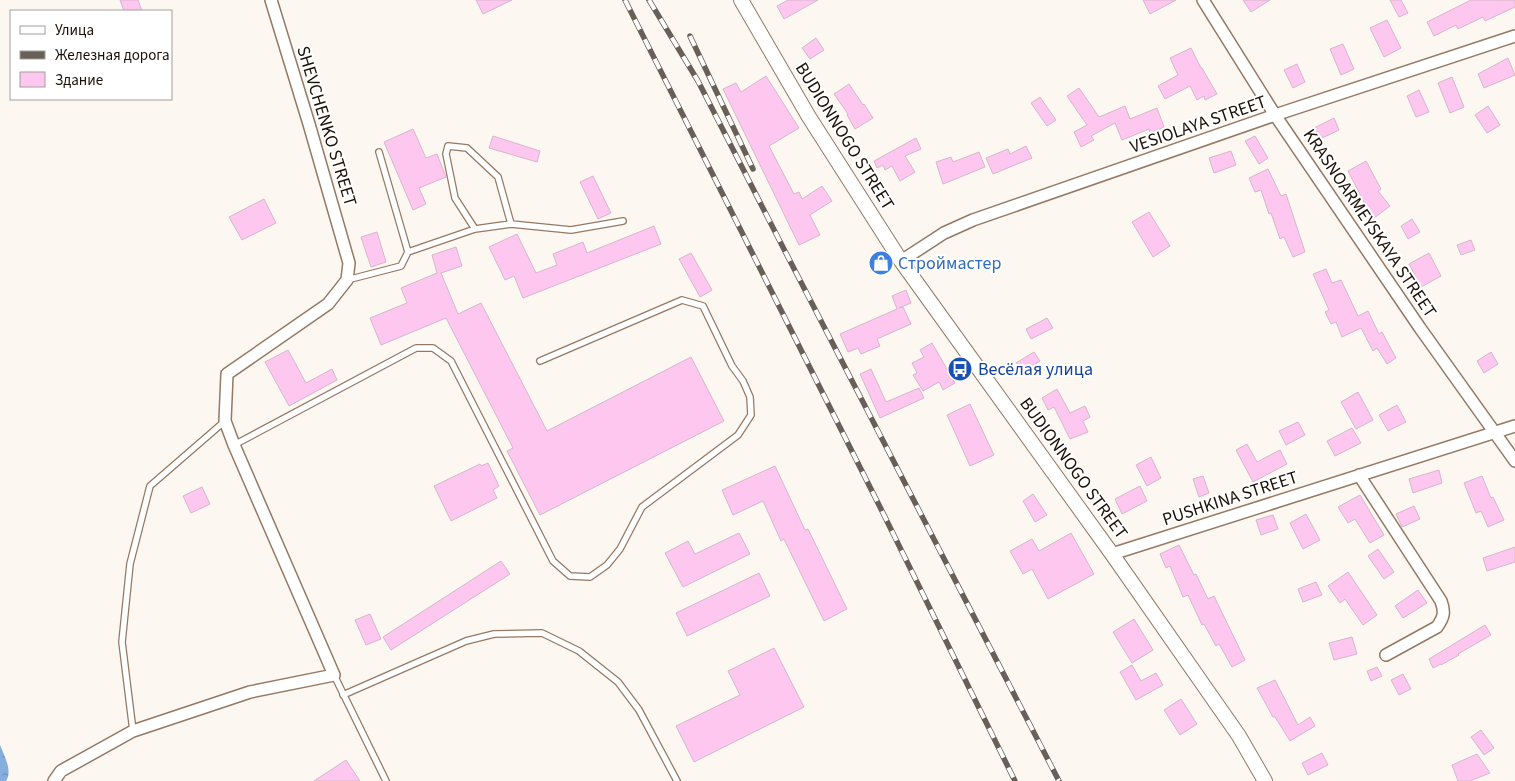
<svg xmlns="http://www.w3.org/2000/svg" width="1515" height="781" font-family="'Source Sans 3',sans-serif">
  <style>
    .water { fill: url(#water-ripples) }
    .building { fill: #fec7ef; stroke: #d5b7cc }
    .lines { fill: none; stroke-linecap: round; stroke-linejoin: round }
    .service-casing { stroke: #947964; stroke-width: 8 }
    .minor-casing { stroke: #947964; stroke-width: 14 }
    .tertiary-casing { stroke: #947964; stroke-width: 16 }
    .service { stroke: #fff; stroke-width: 5.5 }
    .minor { stroke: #fff; stroke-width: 11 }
    .tertiary { stroke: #fff; stroke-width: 14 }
    .rail-casing { stroke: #685f58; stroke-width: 5.5 }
    .rail { stroke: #fff; stroke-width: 4; stroke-dasharray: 11; stroke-linecap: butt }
    .labels { text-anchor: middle; stroke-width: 4; stroke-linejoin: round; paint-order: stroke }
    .street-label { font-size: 18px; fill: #1a1008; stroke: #fff }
    .shop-label { font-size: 18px; fill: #366cbe; stroke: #fff; text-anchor: start }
    .transit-label { font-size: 18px; fill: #164399; stroke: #fff; text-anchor: start }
  </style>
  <defs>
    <pattern id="water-ripples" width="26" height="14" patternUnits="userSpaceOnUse" patternTransform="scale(1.25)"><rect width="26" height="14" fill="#86aedd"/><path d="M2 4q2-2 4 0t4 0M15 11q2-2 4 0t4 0" fill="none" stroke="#6d8cb1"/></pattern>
  </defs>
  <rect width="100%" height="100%" fill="#fdf7f2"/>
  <path class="water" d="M0,745C4,755 13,771 6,781H0Z"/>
  <path class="building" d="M120,0H138L142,11H124Z
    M476,0H512L483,14Z
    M788,0H818L784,19L777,6Z
    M1143,0H1176L1150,14Z
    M1243,0H1270L1251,12Z
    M1390,0H1401L1408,13L1399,17Z
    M1471,0H1515V7L1485,21L1483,17L1458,29L1456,25L1434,36L1427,22Z
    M1387,20L1401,48L1384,57L1370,28Z
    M816,38L824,50L810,59L802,48Z
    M1343,44L1354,69L1341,75L1330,49Z
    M1191,48L1201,68H1202L1217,94L1205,100L1204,96L1197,100L1190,86L1165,99L1158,86L1178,75L1170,58Z
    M1508,58L1515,75L1484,88L1478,74Z
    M1297,64L1305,82L1293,88L1284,70Z
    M766,76L799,128L769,146L794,194L799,192L802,199L822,186L832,201L810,215L820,235L799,245L723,89L736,83L741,92Z
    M1452,77L1464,107L1450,113L1438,83Z
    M849,84L863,105L864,104L873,118L855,129L847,115L848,114L834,94Z
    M1079,88L1099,117L1125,106L1130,119L1157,108L1164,127L1150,133L1149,129L1122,140L1115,123L1091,136L1094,140L1081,147L1074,132L1087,125L1067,96Z
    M1419,90L1429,112L1416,117L1407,96Z
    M1040,97L1056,120L1047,126L1031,103Z
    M1488,106L1500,125L1487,133L1475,115Z
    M1334,118L1339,130L1320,139L1314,128Z
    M413,129L426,158L437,154L446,177L419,188L426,204L413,210L384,142Z
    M493,136L540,151L537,162L489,148Z
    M1255,136L1268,158L1259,164L1245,141Z
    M916,138L921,149L905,156L915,172L900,181L892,166L885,170L883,165L877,168L874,161Z
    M1026,146L1032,158L993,174L986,158L1008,149L1010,154Z
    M1231,151L1236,165L1214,173L1209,158Z
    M979,152L985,167L943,184L936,162L951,157L953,162Z
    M1366,161L1381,189L1378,191L1390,206L1374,218L1369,212L1348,171Z
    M1268,169L1281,196L1286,194L1305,252L1293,257L1284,237L1280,239L1271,213L1269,214L1261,190L1255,192L1249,178Z
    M593,176L611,213L598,219L580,182Z
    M264,199L276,223L242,240L229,217Z
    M1149,212L1170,246L1153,257L1132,222Z
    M1412,219L1420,232L1408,239L1401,226Z
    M654,226L661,244L523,298L514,276L505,280L489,247L517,234L536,273L557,265L553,254L583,242L587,253Z
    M377,232L386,262L371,267L361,237Z
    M1471,240L1475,250L1461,255L1457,245Z
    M456,247L462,266L441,273L458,314L481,303L547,431L691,357L724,421L540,515L507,451L513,448L446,318L381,345L370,318L407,303L401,288L437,273L432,255Z
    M691,253L712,290L700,297L679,259Z
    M1429,253L1441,276L1421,287L1409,264Z
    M1326,269L1332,283L1341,280L1358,316L1368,311L1379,334L1382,332L1396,358L1387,364L1377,348L1373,351L1361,328L1342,337L1336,322L1331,324L1325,312L1329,310L1313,274Z
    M906,290L911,303L899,308L903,307L911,324L877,339L880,346L861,354L858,348L848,352L840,334L897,309L892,296Z
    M1047,318L1053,328L1031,339L1026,329Z
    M932,343L955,383L943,390L939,382L923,391L913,375L917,373L912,363L924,357L920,350Z
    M288,350L306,383L332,369L337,380L289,406L265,362Z
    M1034,352L1040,361L1023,372L1016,363Z
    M1491,352L1498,364L1484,373L1477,361Z
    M871,369L886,402L919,388L924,398L880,418L860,374Z
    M1057,389L1070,413L1085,406L1090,417L1083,421L1088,432L1070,439L1054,407L1048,410L1042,398Z
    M1358,392L1373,420L1356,429L1341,402Z
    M970,404L994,455L970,466L947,415Z
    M1397,405L1406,422L1388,431L1379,415Z
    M1298,422L1305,435L1286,445L1279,431Z
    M1352,428L1361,443L1335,456L1327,441Z
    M1247,444L1257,462L1280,450L1287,464L1253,482L1236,450Z
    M1151,457L1161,478L1147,486L1136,465Z
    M488,463L499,486L493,490L497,498L451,521L434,486L480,464L481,466Z
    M775,466L805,530L808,529L847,609L824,621L784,539L781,541L763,501L733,515L722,490Z
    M1439,470L1442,483L1413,493L1409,479Z
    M1203,476L1209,493L1199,497L1193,479Z
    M1482,476L1491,498L1493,497L1504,520L1488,527L1481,511L1476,513L1464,483Z
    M1140,486L1147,501L1122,514L1115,499Z
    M202,487L210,504L191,513L183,496Z
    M1033,494L1047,515L1035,522L1023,501Z
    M1360,495L1384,535L1370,543L1355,519L1348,523L1338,507Z
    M1414,506L1420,519L1402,527L1396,514Z
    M1306,514L1320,540L1303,549L1290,523Z
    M1273,515L1278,529L1261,535L1256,520Z
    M739,533L750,554L683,587L665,553L688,541L695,554Z
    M1071,533L1094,574L1048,599L1032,569L1023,574L1010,551L1032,539L1039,551Z
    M1179,545L1194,575L1196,574L1208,599L1214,596L1245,660L1232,667L1219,644L1216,646L1204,624L1202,625L1188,595L1183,597L1170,566L1166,568L1160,554Z
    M1515,547V562L1487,571L1483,558Z
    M1378,549L1394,572L1384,579L1368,556Z
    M501,561L510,574L391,650L383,637Z
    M1348,572L1377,615L1363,625L1345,599L1340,603L1328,586Z
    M759,573L770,596L687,636L676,613Z
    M1316,582L1322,595L1303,602L1298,589Z
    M1418,590L1427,603L1403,618L1395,606Z
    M370,614L381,639L366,645L355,620Z
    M1134,619L1153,650L1132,663L1113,632Z
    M1485,625L1491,635L1458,654L1459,655L1441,665V664L1433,668L1429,659Z
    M1352,637L1357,654L1334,660L1329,643Z
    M774,648L804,707L694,762L676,726L740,695L728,671Z
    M1132,665L1141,681L1156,673L1163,685L1136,700L1120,672Z
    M1377,667L1382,676L1371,681L1367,671Z
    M1403,674L1411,689L1399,695L1391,680Z
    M1275,680L1298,725L1310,717L1315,726L1290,741L1275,717H1273L1257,688Z
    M1181,699L1197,724L1180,735L1164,710Z
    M1481,730L1494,748L1484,755L1471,737Z
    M1322,753L1328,765L1308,775L1302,763Z
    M1477,754L1490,773L1470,781H1458L1452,765Z
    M346,760L360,781H314Z"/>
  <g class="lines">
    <defs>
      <path id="service" d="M475,229L455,198L446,154L448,146L467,148L498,177L511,224
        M408,252L475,229L511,224L571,230L623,221
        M347,280L401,266L408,252L379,152
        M234,445L416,348H433L451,361L553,561L570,576L590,577L607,565L620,549L642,507L738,435L751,415L750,397L743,381L732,366L703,306L682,300L540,361
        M334,675L386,781
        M343,695L466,641L494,634L542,633L579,651L618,682L639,710L677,781
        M133,731L122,642L130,564L150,486L225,421"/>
      <path id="minor" d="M1203,0L1275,115L1420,328L1515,461
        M901,261L944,233L973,220L1275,115L1515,36
        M1359,475L1441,601C1445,612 1444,617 1437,627L1386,655
        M1112,554L1515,426
        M54,781L61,771L133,731L250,692L334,675L234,445L225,421L227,374L328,304L347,280L349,263L309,124L271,0"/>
      <path id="tertiary" d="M741,0L809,117L901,261L1112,554L1239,736L1265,781"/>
    </defs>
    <use href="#service" class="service-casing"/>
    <use href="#minor" class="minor-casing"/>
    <use href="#tertiary" class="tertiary-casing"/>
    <use href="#service" class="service"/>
    <use href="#minor" class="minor"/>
    <use href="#tertiary" class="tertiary"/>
    <defs>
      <path id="rail" d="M625,0L880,507L1015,781
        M649,0L698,81L789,259L1059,781
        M690,36L753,169"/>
    </defs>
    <use href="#rail" class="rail-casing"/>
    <use href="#rail" class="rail"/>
  </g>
  <defs>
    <symbol id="shop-disc" viewBox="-11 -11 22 22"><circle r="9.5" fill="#3f7fe0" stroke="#fff"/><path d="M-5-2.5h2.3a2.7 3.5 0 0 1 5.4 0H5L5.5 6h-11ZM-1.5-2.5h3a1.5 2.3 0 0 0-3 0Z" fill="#fff"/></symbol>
    <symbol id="bus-disc" viewBox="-11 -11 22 22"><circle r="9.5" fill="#1a4fb4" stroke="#fff"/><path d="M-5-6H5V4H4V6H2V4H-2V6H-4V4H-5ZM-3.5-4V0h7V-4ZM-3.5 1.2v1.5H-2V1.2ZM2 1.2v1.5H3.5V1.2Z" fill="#fff"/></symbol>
  </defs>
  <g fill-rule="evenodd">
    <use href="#shop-disc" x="867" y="249" width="28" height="28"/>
    <use href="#bus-disc" x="946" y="355" width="28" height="28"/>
  </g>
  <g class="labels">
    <g class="street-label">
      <text transform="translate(1198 124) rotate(-19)" y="6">VESIOLAYA STREET</text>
      <text transform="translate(327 126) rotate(73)" y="6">SHEVCHENKO STREET</text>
      <text transform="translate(845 136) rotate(58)" y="6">BUDIONNOGO STREET</text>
      <text transform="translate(1370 223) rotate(56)" y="6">KRASNOARMEYSKAYA STREET</text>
      <text transform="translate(1074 468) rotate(54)" y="6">BUDIONNOGO STREET</text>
      <text transform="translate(1230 498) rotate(-18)" y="6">PUSHKINA STREET</text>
    </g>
    <g class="shop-label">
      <text x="898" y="269">Строймастер</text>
    </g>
    <g class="transit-label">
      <text x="978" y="375">Весёлая улица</text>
    </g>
  </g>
  <rect x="10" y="10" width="162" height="90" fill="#ffffff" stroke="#a39f9c"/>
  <rect x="20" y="26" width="25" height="8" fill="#ffffff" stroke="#a39f9c"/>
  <text x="55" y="35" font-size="15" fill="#1a1008">Улица</text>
  <rect x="20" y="51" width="25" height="8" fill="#685f58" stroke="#a39f9c"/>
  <text x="55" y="60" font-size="15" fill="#1a1008">Железная дорога</text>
  <rect x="20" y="72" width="25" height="15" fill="#fec7ef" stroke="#a39f9c"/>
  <text x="55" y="85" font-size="15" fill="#1a1008">Здание</text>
</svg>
